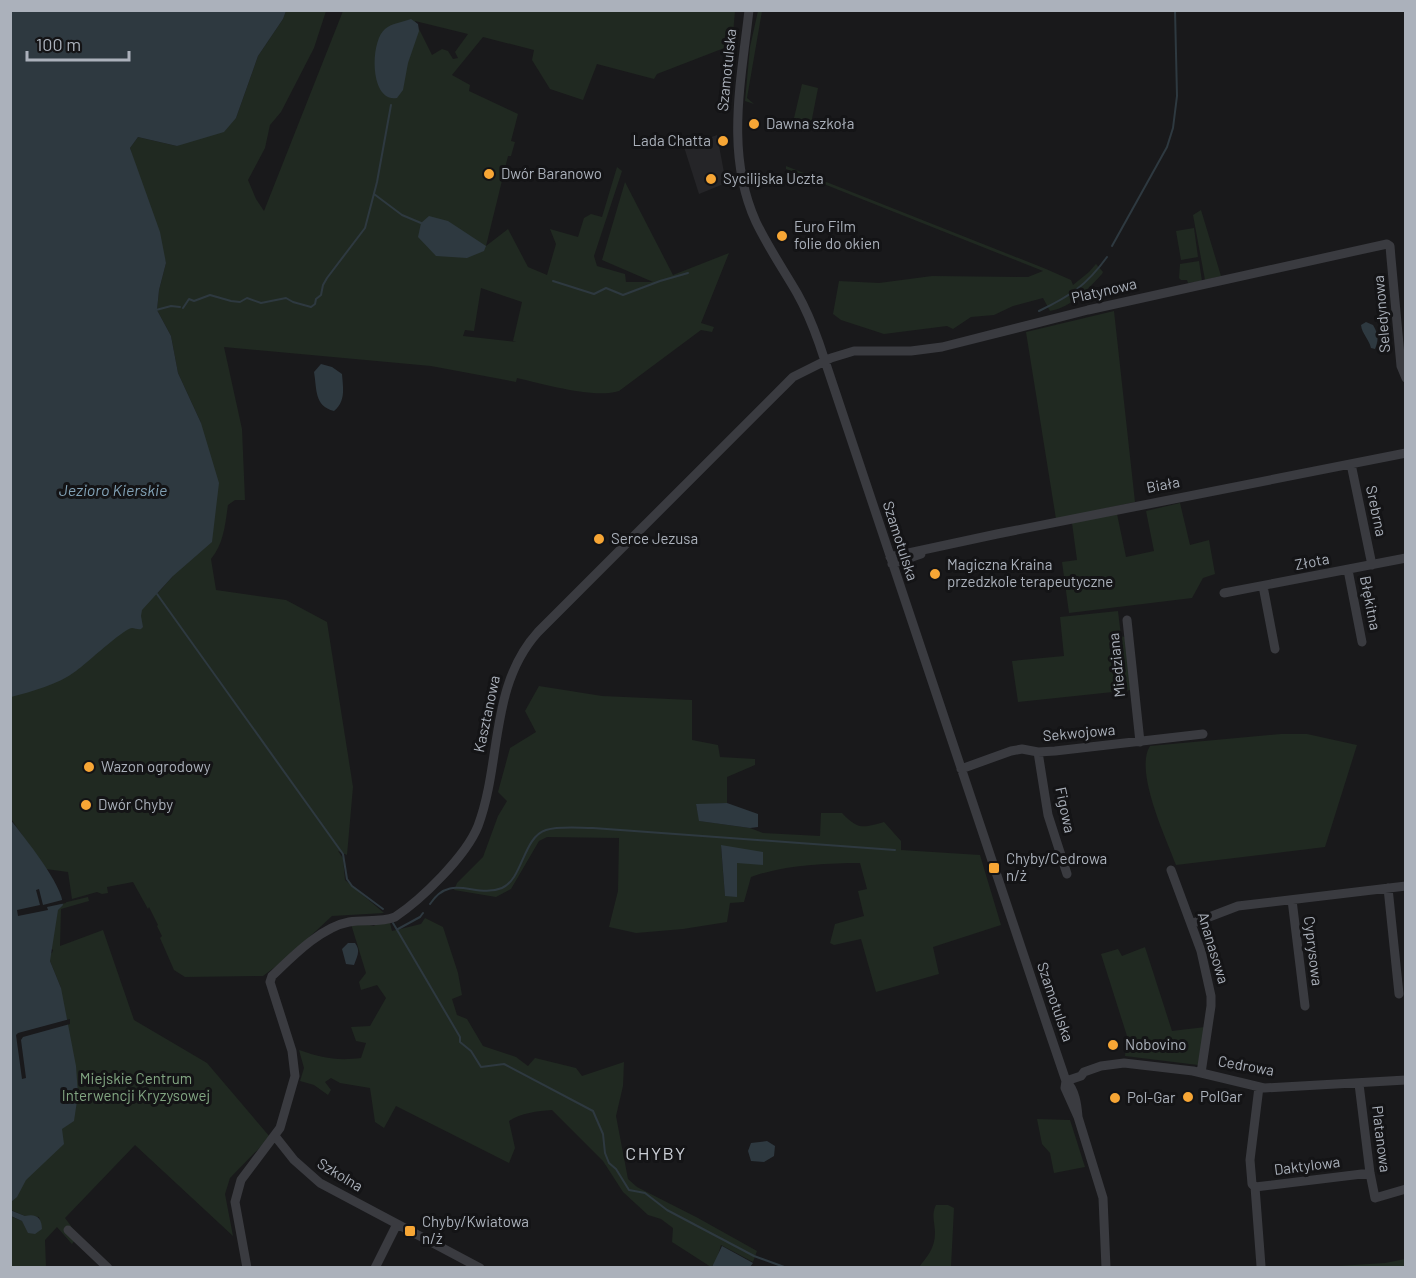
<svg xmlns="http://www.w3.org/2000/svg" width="1416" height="1278" font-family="Barlow,sans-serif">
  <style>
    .built { fill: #252528 }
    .green { fill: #202921; fill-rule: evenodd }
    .water { fill: #2e3940 }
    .pier { fill: #19191b }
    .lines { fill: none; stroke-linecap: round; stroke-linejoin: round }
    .stream { stroke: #2e3940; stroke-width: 2 }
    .minor { stroke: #3a3b40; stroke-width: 9 }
    .poi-dot { fill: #f7a635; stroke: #141416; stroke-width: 2 }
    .labels { text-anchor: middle; stroke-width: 6; stroke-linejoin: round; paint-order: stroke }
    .street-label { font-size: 15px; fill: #abb1bb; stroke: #141416 }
    .poi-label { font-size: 15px; fill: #abb1bb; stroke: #141416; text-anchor: start }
    .park-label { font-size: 15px; fill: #82a682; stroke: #141416 }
    .water-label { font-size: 16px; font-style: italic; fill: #82a2b6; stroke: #141416 }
    .quarter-label { font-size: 18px; letter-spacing: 1.5px; fill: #ccd0d7; stroke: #141416 }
  </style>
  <rect width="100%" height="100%" fill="#19191b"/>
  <path class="built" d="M717,135L726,183L699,194L684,147Z"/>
  <path class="green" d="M286,11H326L314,48L281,112L270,125L265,148L248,180L256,199L264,211L343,11H735L732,45L657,74L654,79L597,64L583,100L550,89L532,60L534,50L483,37L452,75L470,85L469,91L518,114L511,141L515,142L511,156H508L486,246L508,229L528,267L547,275L556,244L550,229L578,237L584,218L591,214L602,217L617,167L622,171L594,256L597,266L625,274L626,282H653L602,260L625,182L673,275L729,253L701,323L714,327L712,332L701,330L619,391C594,399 544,384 517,378L516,382L431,366L224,347L242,429L245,500H235L228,505C225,525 224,543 211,559L216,590L286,600L327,622L353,787L347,855L338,851L343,858L345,880L384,913L332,916L287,958L263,976L185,977L174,970L160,938L162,936L157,926L158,925L149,907L148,909L133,882L107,887L108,893L102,894L97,892L72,899L68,872L46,869L11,819L10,695L87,660L154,594L156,595L173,576L201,423L178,373L171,336L157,310L159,290L166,263L130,148L138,137L177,146L236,118L258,56L283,19ZM415,21L468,34L455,52L458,58L453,59L448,51L442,49L432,55ZM481,288L522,302L513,341L516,342L463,336L465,330L474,331Z
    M758,11H762L747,98L754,104L745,101L750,47Z
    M802,84L818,88L811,124L794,118Z
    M786,166L1046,269L1071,280L1073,285L1089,272L1096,264L1103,272L1102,274C1087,290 1072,307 1050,311L1043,298L1013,306L994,315L971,317L953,329L947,326L884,334L841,320L833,314L839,281L879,283L932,276L1028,277L1043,271L786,169Z
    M1201,210L1221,276L1205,280L1193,215Z
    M1194,228L1198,257L1181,260L1176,231Z
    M1199,261L1202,281L1188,283L1187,280H1181L1179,278L1180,264Z
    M1114,311L1135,502L1056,519L1026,332Z
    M1180,503L1190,545L1209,540L1215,574L1203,578L1192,598L1069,613L1062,562L1077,560L1072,523L1117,514L1126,557L1154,551L1146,511Z
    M1118,611L1121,636L1125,637L1132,690L1018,702L1012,661L1064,656L1060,617Z
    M539,686L602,696L692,700V740L718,745L720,757L755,759V765L727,777V803L696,805L700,821L750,828L763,833L820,836L821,813H842C858,830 863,828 884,822L901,841V850L980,855L1001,925L933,947L939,974L876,992L861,939L834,945L830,943L835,924L864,916L858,891L867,889L860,863C827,863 783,865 751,877L744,902L730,903L727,922L683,929L636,933L609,927L618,891L619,838L547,837L539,841L511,889L496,897L454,890L457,883L483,857L498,816L507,801L498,792L510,748L536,732L525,711ZM721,846L737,863V896L725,895Z
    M1281,734H1307L1357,745L1325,847L1176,865C1166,838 1134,771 1150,746Z
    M88,897L89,901L61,909L60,946L103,930L134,1020L207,1063L270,1137L230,1178L225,1194L233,1236L135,1145L65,1218L71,1226L75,1240L72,1244L57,1227L45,1240L46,1267H11L10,1216L42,1229L39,1217L25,1216L11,1210L10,1179L56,992L61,988L50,961L49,954L52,953L53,950L38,937L63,903Z
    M425,918L443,927L458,973L462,995L452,999L457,1015L467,1019L483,1046L516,1057L528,1066L535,1058L576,1068L582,1076L624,1062L623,1086L616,1116L628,1179L637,1187L698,1218L757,1251L753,1262L721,1245L716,1262L711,1267L672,1242L673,1228L661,1219L648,1215L623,1192L603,1161L552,1110C537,1111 521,1113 509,1121L515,1148L509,1163L396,1106L384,1128L375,1122L370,1088L340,1083L331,1078L325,1082L331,1090L328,1095L314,1085L300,1081L304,1068L299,1050C322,1058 337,1061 361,1058L366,1043L356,1041L351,1027L370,1026L386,998L377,985L361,990L359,982L366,973L351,924H366L374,926L376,924L390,923L392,931L421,924Z
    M1145,947L1172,1031L1205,1027L1198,1065L1125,1056L1127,1036L1101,954L1118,949L1122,956Z
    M1037,1119L1070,1120L1085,1167L1054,1173L1050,1153L1042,1144Z
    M936,1205H948L954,1208L951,1267H919C927,1257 935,1248 935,1233C935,1223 931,1215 936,1205Z
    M1405,1259V1267H1337L1338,1266L1385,1263Z"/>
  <path class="water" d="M10,11H286L283,19L258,56L236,118L224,132L177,146L138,137L130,148L160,232L166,263L159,290L157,310L171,336L178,373L201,423L219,483L212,542L173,576L142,610L141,616L143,627L141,629C138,630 135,628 132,628C123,629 86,664 76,671C57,685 33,691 11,697Z
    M411,19L418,24L419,31L408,63L403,90L397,98C369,103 370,41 385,29C392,23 403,22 411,19Z
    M429,216L448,221L486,246L484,251L467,258L436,256L418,237L421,223Z
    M1366,322L1373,325C1378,333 1379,340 1375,349L1371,348C1369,339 1362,334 1361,325Z
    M321,364L332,367L342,374C343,388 346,401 334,411C314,406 317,389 314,372Z
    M727,803L758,814V827L750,828L699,821L696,804Z
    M10,819C24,837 63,885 63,905L58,910L50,961L61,988L76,1066L78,1094L74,1121L62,1129L64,1144L26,1180L17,1197L11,1202Z
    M721,845L763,852V865L737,863V897L725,896Z
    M348,943H355C361,951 357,956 354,965L346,964L342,949Z
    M767,1141L775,1146L774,1156L764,1162L751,1161L748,1151L751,1143Z
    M10,1210L25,1216C36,1213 42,1218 42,1229L35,1234L28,1233L22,1221L11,1216Z
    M722,1246L753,1263L750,1267H712Z"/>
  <path class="pier" d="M39,889L43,905L66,899V903L47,907L48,910L18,916L17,910L40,905L36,890Z
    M70,1019V1024L23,1037L21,1040L26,1078L22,1079L16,1035L18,1033Z"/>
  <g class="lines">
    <path class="stream" d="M374,194L402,215L421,223
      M1112,246L1167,147L1173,128L1177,96L1175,10
      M553,281L594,294L606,288L623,295L660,281L688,273
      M183,308L189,299L194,301L210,295L231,301L240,302L247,298L261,303L286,298L293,302L311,307L315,304L316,299L321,295L323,285L327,278L365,228L377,182L391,105
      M156,310L171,306L180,307
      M1039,311C1070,296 1086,286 1107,257
      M157,594L343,854L347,879L352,886L383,909
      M430,904C451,872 475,899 502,888C523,879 523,837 546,830C559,826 578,828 593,828L895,850
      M393,923L460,1037V1042L471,1051L481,1067L504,1064L593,1111L603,1134L605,1153L609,1163L616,1169L629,1190L645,1193L667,1210L754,1256L787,1268
      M398,929L420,917L423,913"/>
    <path class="minor" d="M749,10C741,82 725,154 756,222C768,247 783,269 797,293C806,309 813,326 819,343L1047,1025L1066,1081C1075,1090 1077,1104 1078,1117
      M1351,464L1372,565
      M890,557L997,534L1406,453
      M892,564L921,554
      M1348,570L1362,642
      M1263,586L1275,649
      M1224,593L1406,558
      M1127,620L1140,742
      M1038,752L1048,815L1067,874
      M961,769L1011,751L1022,749L1038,752L1055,751L1203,734
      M1171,870L1201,951L1211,996V1006L1201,1073
      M1388,888L1399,994
      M1292,900L1305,1006
      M1191,924L1238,906L1406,886
      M1066,1081L1081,1076L1084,1072L1101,1066L1124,1063L1193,1071L1264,1088L1406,1080
      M1066,1081L1065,1088L1078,1117L1103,1198L1106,1268
      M1359,1084L1370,1173L1375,1198L1406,1189
      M275,1136L294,1160L320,1183L480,1268
      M1255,1187L1252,1184L1250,1160L1259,1087
      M68,1230L108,1268
      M1261,1266L1255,1187L1370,1173
      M247,1268L235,1202L241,1180L280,1128L295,1076L292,1051L270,982L272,976C292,957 321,927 349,922C364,919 380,923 395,917C422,899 466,856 478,826C502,762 489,686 538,632L793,377L831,358L854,351H911L942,347L1088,310L1387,244L1390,246L1391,258L1401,366L1406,378
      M375,1268L397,1224"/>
  </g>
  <g class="poi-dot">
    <circle cx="754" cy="124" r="6"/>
    <circle cx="723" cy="141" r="6"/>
    <circle cx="489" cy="174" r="6"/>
    <circle cx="711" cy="179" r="6"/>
    <circle cx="782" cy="236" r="6"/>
    <circle cx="599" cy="539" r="6"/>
    <circle cx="935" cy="574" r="6"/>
    <circle cx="89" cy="767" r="6"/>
    <circle cx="86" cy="805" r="6"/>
    <rect x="988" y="862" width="12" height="12" rx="3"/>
    <circle cx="1113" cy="1045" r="6"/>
    <circle cx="1188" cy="1097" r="6"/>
    <circle cx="1115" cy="1098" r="6"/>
    <rect x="404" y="1225" width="12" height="12" rx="3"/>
  </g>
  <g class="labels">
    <g class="street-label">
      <text transform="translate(727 70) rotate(-84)" y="5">Szamotulska</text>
      <text transform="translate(1104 291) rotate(-13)" y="5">Platynowa</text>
      <text transform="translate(1382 314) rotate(-95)" y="5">Seledynowa</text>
      <text transform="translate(1163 485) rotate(-11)" y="5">Biała</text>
      <text transform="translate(1376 511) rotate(78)" y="5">Srebrna</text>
      <text transform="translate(900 541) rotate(72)" y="5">Szamotulska</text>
      <text transform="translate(1312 562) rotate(-11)" y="5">Złota</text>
      <text transform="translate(1370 603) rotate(79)" y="5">Błękitna</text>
      <text transform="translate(1117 665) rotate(-96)" y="5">Miedziana</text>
      <text transform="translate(487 714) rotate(-78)" y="5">Kasztanowa</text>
      <text transform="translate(1079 733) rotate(-5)" y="5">Sekwojowa</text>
      <text transform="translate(1065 810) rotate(78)" y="5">Figowa</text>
      <text transform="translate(1213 948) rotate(73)" y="5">Ananasowa</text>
      <text transform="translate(1313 951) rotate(83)" y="5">Cyprysowa</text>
      <text transform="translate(1055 1002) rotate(71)" y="5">Szamotulska</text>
      <text transform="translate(1246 1066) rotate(10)" y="5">Cedrowa</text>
      <text transform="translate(1381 1139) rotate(83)" y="5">Platanowa</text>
      <text transform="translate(1307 1166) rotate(-7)" y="5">Daktylowa</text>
      <text transform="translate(340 1175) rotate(31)" y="5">Szkolna</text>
    </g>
    <g class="poi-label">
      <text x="766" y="129">Dawna szkoła</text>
      <text x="711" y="146" text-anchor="end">Lada Chatta</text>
      <text x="501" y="179">Dwór Baranowo</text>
      <text x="723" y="184">Sycilijska Uczta</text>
      <text x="794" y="232">Euro Film<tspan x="794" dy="17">folie do okien</tspan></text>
      <text x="611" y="544">Serce Jezusa</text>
      <text x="947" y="570">Magiczna Kraina<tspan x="947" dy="17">przedzkole terapeutyczne</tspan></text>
      <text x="101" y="772">Wazon ogrodowy</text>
      <text x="98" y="810">Dwór Chyby</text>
      <text x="1006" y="864">Chyby/Cedrowa<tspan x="1006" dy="17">n/ż</tspan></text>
      <text x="1125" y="1050">Nobovino</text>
      <text x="1200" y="1102">PolGar</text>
      <text x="1127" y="1103">Pol-Gar</text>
      <text x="422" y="1227">Chyby/Kwiatowa<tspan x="422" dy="17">n/ż</tspan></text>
    </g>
    <g class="park-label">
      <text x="136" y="1084">Miejskie Centrum<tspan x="136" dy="17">Interwencji Kryzysowej</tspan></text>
    </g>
    <g class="water-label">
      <text x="113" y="496">Jezioro Kierskie</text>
    </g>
    <g class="quarter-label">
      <text x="656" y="1160">CHYBY</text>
    </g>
  </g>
  <rect width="1416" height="1278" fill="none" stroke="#abb1bb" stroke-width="24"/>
  <path d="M27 51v9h102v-9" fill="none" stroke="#abb1bb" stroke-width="3"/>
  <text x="36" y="51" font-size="18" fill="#abb1bb" stroke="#141416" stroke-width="4.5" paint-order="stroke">100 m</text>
</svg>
